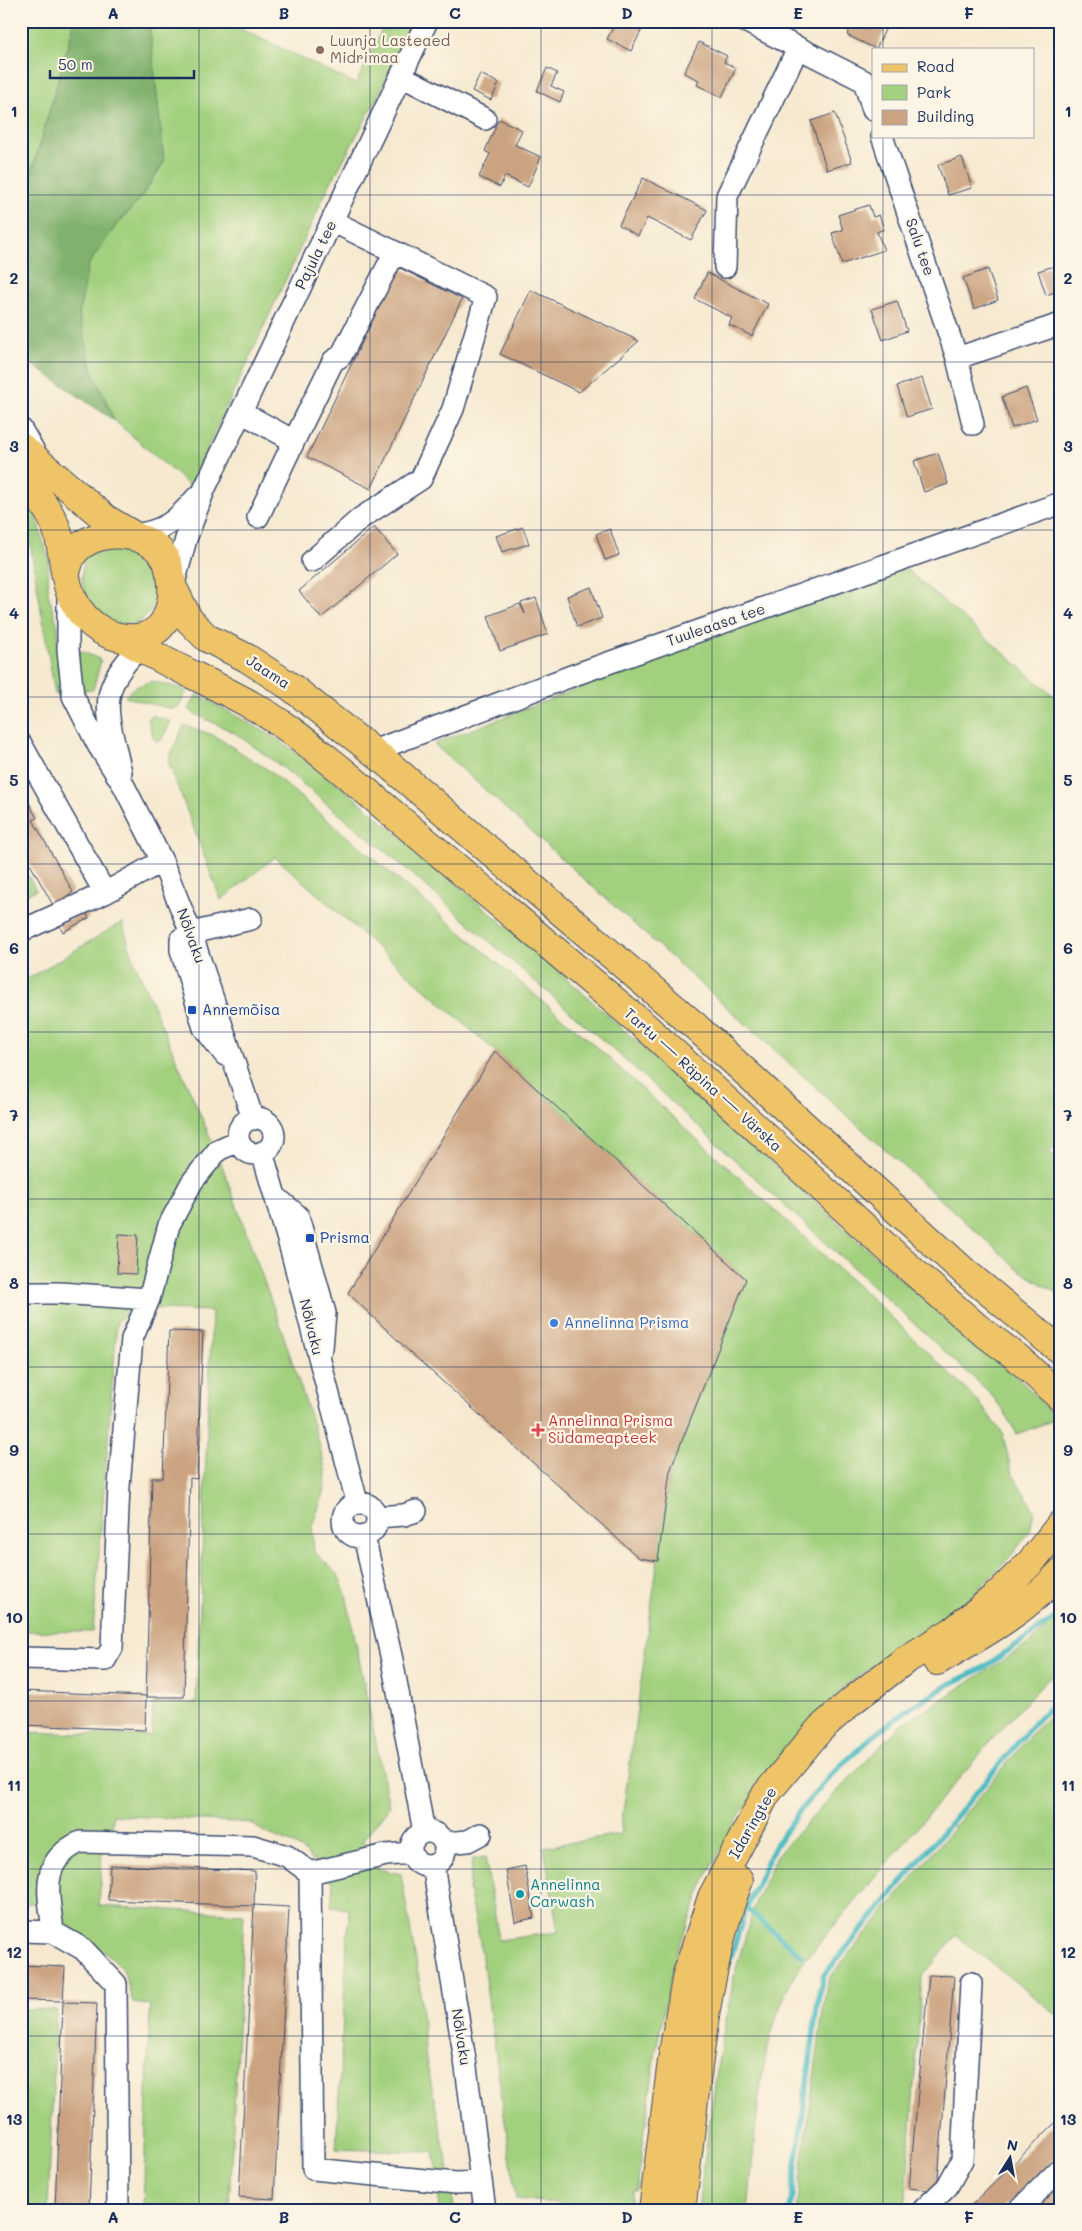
<svg xmlns="http://www.w3.org/2000/svg" width="1082" height="2231" font-family="Mali,sans-serif">
  <style>
    .green { fill: #a2d07e; stroke: #5e806e }
    .forest { fill: #81b26d; stroke: #4e7066 }
    .lines { fill: none; stroke-linecap: round; stroke-linejoin: round }
    .stream { stroke: #4ebcc3; stroke-width: 5.5 }
    .building { fill: #cba380 }
    .minor-casing { stroke: #3c4b6f; stroke-width: 24 }
    .major-casing { stroke: #3c4b6f; stroke-width: 30 }
    .minor { stroke: #fff; stroke-width: 21 }
    .major { stroke: #efc469; stroke-width: 28 }
    .grid { fill: none; stroke: #1b2f5e; stroke-width: 1; stroke-opacity: 0.55 }
    .education-dot { fill: #8d6e63; stroke: #fcf5e5; stroke-width: 2 }
    .transit-dot { fill: #1a4fb4; stroke: #fcf5e5; stroke-width: 2 }
    .shop-dot { fill: #3f7fe0; stroke: #fcf5e5; stroke-width: 2 }
    .health-dot { fill: #e0444e; stroke: #fcf5e5; stroke-width: 2 }
    .culture-dot { fill: #0f9aa8; stroke: #fcf5e5; stroke-width: 2 }
    .labels { text-anchor: middle; stroke-width: 4.5; stroke-linejoin: round; paint-order: stroke }
    .education-label { font-size: 15px; fill: #785e54; stroke: #fcf5e5; text-anchor: start }
    .street-label { font-size: 15px; fill: #1b2f5e; stroke: #fcf5e5 }
    .transit-label { font-size: 15px; fill: #164399; stroke: #fcf5e5; text-anchor: start }
    .shop-label { font-size: 15px; fill: #366cbe; stroke: #fcf5e5; text-anchor: start }
    .health-label { font-size: 15px; fill: #be3a42; stroke: #fcf5e5; text-anchor: start }
    .culture-label { font-size: 15px; fill: #0d838f; stroke: #fcf5e5; text-anchor: start }
    .neatline { fill: none; stroke: #1b2f5e; stroke-width: 2 }
    .grid-label { font-size: 16px; text-anchor: middle; font-weight: bold; fill: #1b2f5e }
  </style>
  <rect width="100%" height="100%" fill="#fcf5e5"/>
  <filter id="ink" filterUnits="userSpaceOnUse"><feTurbulence type="fractalNoise" baseFrequency=".02" numOctaves="2"/><feDisplacementMap in="SourceGraphic" scale="10" xChannelSelector="R" yChannelSelector="G"/><feConvolveMatrix kernelMatrix="1 2 1 2 8 2 1 2 1" color-interpolation-filters="sRGB"/></filter>
  <filter id="wash" filterUnits="userSpaceOnUse"><feTurbulence type="fractalNoise" baseFrequency=".0096" numOctaves="4" result="noise"/><feDisplacementMap in="SourceGraphic" scale="20" xChannelSelector="R" yChannelSelector="G"/><feGaussianBlur stdDeviation="1.12" result="paint"/><feColorMatrix in="noise" values="0 0 0 0 0 0 0 0 0 0 0 0 0 0 0 0 0 1.4 0 .05"/><feComposite in="paint" operator="in"/></filter>
  <g filter="url(#wash)">
    <rect width="100%" height="100%" fill="#f6e9d0"/>
    <path class="green" d="M21,21H75L21,210Z
      M149,21H224L356,84L386,21H414L376,100L328,188L190,486L115,421L93,373L79,315L88,265L115,227L140,199L164,162Z
      M21,497L34,512L49,559L48,594L58,626V669L63,694H55L30,543L21,518Z
      M111,545C126,550 145,557 153,571C166,593 147,631 119,627C113,626 107,623 101,621C86,598 74,581 88,553Z
      M901,565L1061,702V1139L1049,1152L1061,1162V1296L1019,1270L434,744Z
      M77,649L101,660L93,690H80Z
      M152,681L187,690L180,706L172,709L125,697L133,688Z
      M197,694L279,740L342,787L555,968L964,1336C995,1360 1031,1384 1053,1417L1051,1421L1017,1434L1002,1409L989,1392L631,1065L404,867L282,767L235,733L193,713L189,709Z
      M151,715L171,722L161,741H156L154,739L148,719Z
      M184,725L213,735L267,769L591,1042L885,1311L976,1399L1002,1432L1012,1473L1034,1510L1030,1531L1011,1556L970,1598L845,1686L791,1743L739,1816L706,1877L677,1952L656,2049L637,2189L632,2191L630,2210L516,2199L480,1943L469,1889L473,1859L485,1857L499,1940L558,1932L544,1847L620,1834L670,1471L746,1279L495,1051L275,857L221,900L168,761Z
      M21,863L36,890L23,896L21,893Z
      M122,922L135,964L220,1160L281,1328L319,1443L326,1474L324,1493L312,1526L314,1551L338,1575L346,1594L389,1807L363,1840L375,1868L401,1874L419,1979L426,2060L448,2165L454,2210H439L438,2170L433,2152L336,2149L349,1909L331,1907L333,1883C321,1871 310,1854 296,1846C282,1837 263,1835 252,1823L113,1815L112,1830L103,1833L99,1906L244,1914L229,2203L278,2206L277,2210H143L150,2005L133,2003L123,1969L100,1948L36,1903H21V1732L152,1736L153,1703H196L212,1311L135,1308L117,1321L93,1632L21,1631V983Z
      M1061,1612V1670L1046,1681L995,1736L800,1966C756,2037 757,2129 748,2210H698L718,2062L735,1972L755,1903L779,1852L901,1725L1032,1642Z
      M1061,1705V2018L956,1935L922,1977L905,2210H796L826,1989L830,1977L1034,1731Z
      M21,2009L56,2010L48,2210H21Z"/>
    <path class="forest" d="M75,21H149L164,162L140,199L115,227L88,265L79,315L93,373L115,421L21,357V210Z"/>
    <g class="lines">
      <path class="stream" d="M802,1956L746,1908L773,1849L801,1809L833,1773L872,1737L907,1710L948,1685L985,1667L1061,1614
        M729,1963L746,1908
        M790,2210L819,1993L824,1975L1035,1722L1061,1697"/>
    </g>
    <g id="blocks">
      <path class="building" d="M605,21H646L631,51L607,39L614,26Z
        M854,21H889L876,49L847,35Z
        M699,42L727,56L724,62L736,68L722,97L697,85L699,80L684,73Z
        M547,68L557,73L551,86L564,92L560,102L537,91Z
        M480,74L499,83L491,100L472,91Z
        M835,113L852,162L827,170L811,121Z
        M499,119L522,130L515,145L541,157L528,187L505,176L500,187L479,177L490,154L485,151Z
        M962,157L972,188L948,195L938,165Z
        M643,178L707,210L691,240L647,218L638,236L619,225Z
        M869,205L873,217L879,215L884,229L877,232L884,250L842,264L832,233L843,230L838,215Z
        M1061,264V290L1046,295L1038,271Z
        M398,267L462,299L371,489L307,457Z
        M988,269L998,300L974,309L963,278Z
        M707,273L768,304L752,336L729,325L732,318L695,299Z
        M531,290L639,341L579,392L500,354Z
        M897,301L907,331L883,340L872,309Z
        M922,378L932,409L907,417L897,386Z
        M1026,388L1037,419L1012,428L1002,397Z
        M938,453L948,484L924,492L914,461Z
        M374,527L397,554L321,618L299,591Z
        M523,527L529,544L502,552L496,536Z
        M610,529L619,555L605,560L596,534Z
        M591,587L602,618L577,627L567,596Z
        M536,598L548,634L500,651L488,616L520,604L525,614L521,603Z
        M21,788L37,818L33,820L73,892L53,905L21,848Z
        M85,911L89,918L63,932L59,925Z
        M495,1051L746,1279L670,1471L658,1561L639,1558L412,1354L348,1293Z
        M119,1234L138,1235L136,1274L117,1273Z
        M169,1331L203,1332L197,1479L190,1478L184,1697H146L152,1478H163Z
        M21,1691L146,1696L145,1730L21,1725Z
        M110,1865L255,1871L254,1906L108,1900Z
        M525,1866L534,1918L515,1922L506,1870Z
        M254,1905L289,1907L274,2199L239,2197Z
        M21,1965L65,1967L63,2001L21,2000Z
        M929,1975L954,1976L937,2191L909,2188Z
        M63,2002L97,2003L89,2210H55Z
        M1061,2117V2152L1003,2210H967Z
        M1061,2182V2210H1031Z
        M284,2205L361,2208V2210H283Z"/>
    </g>
  </g>
  <g filter="url(#ink)">
    <use href="#blocks" fill-opacity="0" stroke="#3c4b6f" stroke-width="1"/>
    <g class="lines">
      <defs>
        <path id="minor" d="M745,21L864,81L873,110
          M401,76L485,119
          M882,136L957,358
          M725,267L727,196L798,48
          M241,412L294,441L333,361L341,356L395,252
          M973,424L957,358L1061,324
          M21,429L38,458
          M258,517L294,441
          M133,535C165,531 176,521 197,497
          M312,561L361,518L421,479L453,409L486,297L332,221
          M173,587L186,539L204,490L427,21
          M68,588V650L73,696L98,745L124,786L162,861L191,933L253,1119
          M21,744L105,893L162,861
          M373,751L574,675L1061,503
          M121,772C105,704 95,690 149,638
          M21,931L105,893
          M191,933L251,919
          M181,939V950L204,1028L225,1055
          M238 1136a18 18 0 1 1 36 0a18 18 0 1 1-36 0Z
          M262,1152L291,1250L357,1502
          M276,1197L298,1216L325,1313L322,1348
          M21,1293H59L149,1299
          M343 1520a17 17 0 1 1 34 0a17 17 0 1 1-34 0Z
          M377,1517L404,1515L416,1511
          M364,1536L392,1660L424,1832
          M21,1658L105,1660L112,1648L119,1486L132,1339L149,1299L169,1225L192,1182L218,1150L238,1141
          M411 1849a17 17 0 1 1 34 0a17 17 0 1 1-34 0Z
          M444,1843L468,1841L481,1834
          M433,1865L465,2060L485,2210
          M310,1873L386,1855L411,1853
          M21,1931L53,1932C49,1893 38,1862 80,1842L253,1846L287,1856L310,1873L313,2169L456,2183L481,2182
          M53,1932L83,1949L116,1984L118,2210
          M923,2210L947,2187L962,2160L971,1983
          M1019,2210L1061,2168"/>
        <path id="major" d="M21,447L106,519L133,535
          M21,477C36,494 50,509 57,530C63,548 63,568 68,586C77,618 104,641 137,638C148,637 160,630 165,620C172,606 174,592 171,576C169,572 169,566 167,562C153,528 92,526 73,554C69,559 68,567 66,572
          M173,588L189,620L207,638L247,658L291,687L380,757L695,1026L966,1273L1061,1351
          M125,639C166,664 211,682 253,706C284,723 312,747 340,769L648,1029L906,1265L979,1329L1018,1358L1061,1398
          M937,1661C982,1635 1026,1611 1061,1572
          M653,2210L673,2053L687,1974L712,1897L766,1794L820,1729L853,1700L904,1661L953,1631L996,1596L1031,1562L1061,1524
          M681,2210C696,2100 700,1985 739,1880"/>
      </defs>
      <use href="#minor" class="minor-casing"/>
      <use href="#major" class="major-casing"/>
      <use href="#minor" class="minor"/>
      <use href="#major" class="major"/>
    </g>
  </g>
  <path class="grid" d="M199,21V2210M370,21V2210M541,21V2210M712,21V2210M883,21V49M883,136V2210M21,195H1061M21,362H1061M21,530H1061M21,697H1061M21,864H1061M21,1032H1061M21,1199H1061M21,1367H1061M21,1534H1061M21,1701H1061M21,1869H1061M21,2036H1061"/>
  <circle class="education-dot" cx="320" cy="50" r="5"/>
  <g class="transit-dot">
    <rect x="187" y="1005" width="10" height="10" rx="2.5"/>
    <rect x="305" y="1233" width="10" height="10" rx="2.5"/>
  </g>
  <circle class="shop-dot" cx="554" cy="1323" r="5"/>
  <path class="health-dot" d="M535.5 1422.5h5v5h5v5h-5v5h-5v-5h-5v-5h5z"/>
  <circle class="culture-dot" cx="520" cy="1894" r="5"/>
  <g class="labels">
    <g class="education-label">
      <text x="330" y="46">Luunja Lasteaed<tspan x="330" dy="17">Midrimaa</tspan></text>
    </g>
    <g class="street-label">
      <text transform="translate(920 247) rotate(71)" y="5">Salu tee</text>
      <text transform="translate(316 255) rotate(-64)" y="5">Pajula tee</text>
      <text transform="translate(716 625) rotate(-19)" y="5">Tuuleaasa tee</text>
      <text transform="translate(268 672) rotate(33)" y="5">Jaama</text>
      <text transform="translate(191 936) rotate(70)" y="5">Nõlvaku</text>
      <text transform="translate(703 1080) rotate(42)" y="5">Tartu — Räpina — Värska</text>
      <text transform="translate(311 1327) rotate(76)" y="5">Nõlvaku</text>
      <text transform="translate(753 1823) rotate(-60)" y="5">Idaringtee</text>
      <text transform="translate(461 2037) rotate(81)" y="5">Nõlvaku</text>
    </g>
    <g class="transit-label">
      <text x="202" y="1015">Annemõisa</text>
      <text x="320" y="1243">Prisma</text>
    </g>
    <g class="shop-label">
      <text x="564" y="1328">Annelinna Prisma</text>
    </g>
    <g class="health-label">
      <text x="548" y="1426">Annelinna Prisma<tspan x="548" dy="17">Südameapteek</tspan></text>
    </g>
    <g class="culture-label">
      <text x="530" y="1890">Annelinna<tspan x="530" dy="17">Carwash</tspan></text>
    </g>
  </g>
  <rect width="1082" height="2231" fill="none" stroke="#fcf5e5" stroke-width="55"/>
  <rect x="872" y="48" width="162" height="90" fill="#fcf5e5" stroke="#a2a6af"/>
  <rect x="882" y="64" width="25" height="8" fill="#efc469" stroke="#a2a6af"/>
  <text x="917" y="72" font-size="15" fill="#1b2f5e">Road</text>
  <rect x="882" y="85" width="25" height="15" fill="#a2d07e" stroke="#a2a6af"/>
  <text x="917" y="98" font-size="15" fill="#1b2f5e">Park</text>
  <rect x="882" y="110" width="25" height="15" fill="#cba380" stroke="#a2a6af"/>
  <text x="917" y="122" font-size="15" fill="#1b2f5e">Building</text>
  <g transform="translate(1010 2158) rotate(11)" stroke="#fcf5e5" stroke-width="4" paint-order="stroke">
  <path d="M0-4L9 19L0 12L-9 19Z" fill="#1b2f5e"/>
  <text y="-8" font-size="14" font-weight="bold" text-anchor="middle" fill="#1b2f5e">N</text>
  </g>
  <path d="M50 70v8h144v-8" fill="none" stroke="#1b2f5e" stroke-width="2.5"/>
  <text x="58" y="70" font-size="15" fill="#1b2f5e" stroke="#fcf5e5" stroke-width="4" paint-order="stroke">50 m</text>
  <rect x="28" y="28" width="1026" height="2176" class="neatline"/>
  <g class="grid-label">
    <text x="113" y="19">A</text>
    <text x="284" y="19">B</text>
    <text x="455" y="19">C</text>
    <text x="627" y="19">D</text>
    <text x="798" y="19">E</text>
    <text x="969" y="19">F</text>
    <text x="14" y="117">1</text>
    <text x="1068" y="117">1</text>
    <text x="14" y="284">2</text>
    <text x="1068" y="284">2</text>
    <text x="14" y="452">3</text>
    <text x="1068" y="452">3</text>
    <text x="14" y="619">4</text>
    <text x="1068" y="619">4</text>
    <text x="14" y="786">5</text>
    <text x="1068" y="786">5</text>
    <text x="14" y="954">6</text>
    <text x="1068" y="954">6</text>
    <text x="14" y="1121">7</text>
    <text x="1068" y="1121">7</text>
    <text x="14" y="1289">8</text>
    <text x="1068" y="1289">8</text>
    <text x="14" y="1456">9</text>
    <text x="1068" y="1456">9</text>
    <text x="14" y="1623">10</text>
    <text x="1068" y="1623">10</text>
    <text x="14" y="1791">11</text>
    <text x="1068" y="1791">11</text>
    <text x="14" y="1958">12</text>
    <text x="1068" y="1958">12</text>
    <text x="14" y="2125">13</text>
    <text x="1068" y="2125">13</text>
    <text x="113" y="2223">A</text>
    <text x="284" y="2223">B</text>
    <text x="455" y="2223">C</text>
    <text x="627" y="2223">D</text>
    <text x="798" y="2223">E</text>
    <text x="969" y="2223">F</text>
  </g>
</svg>
